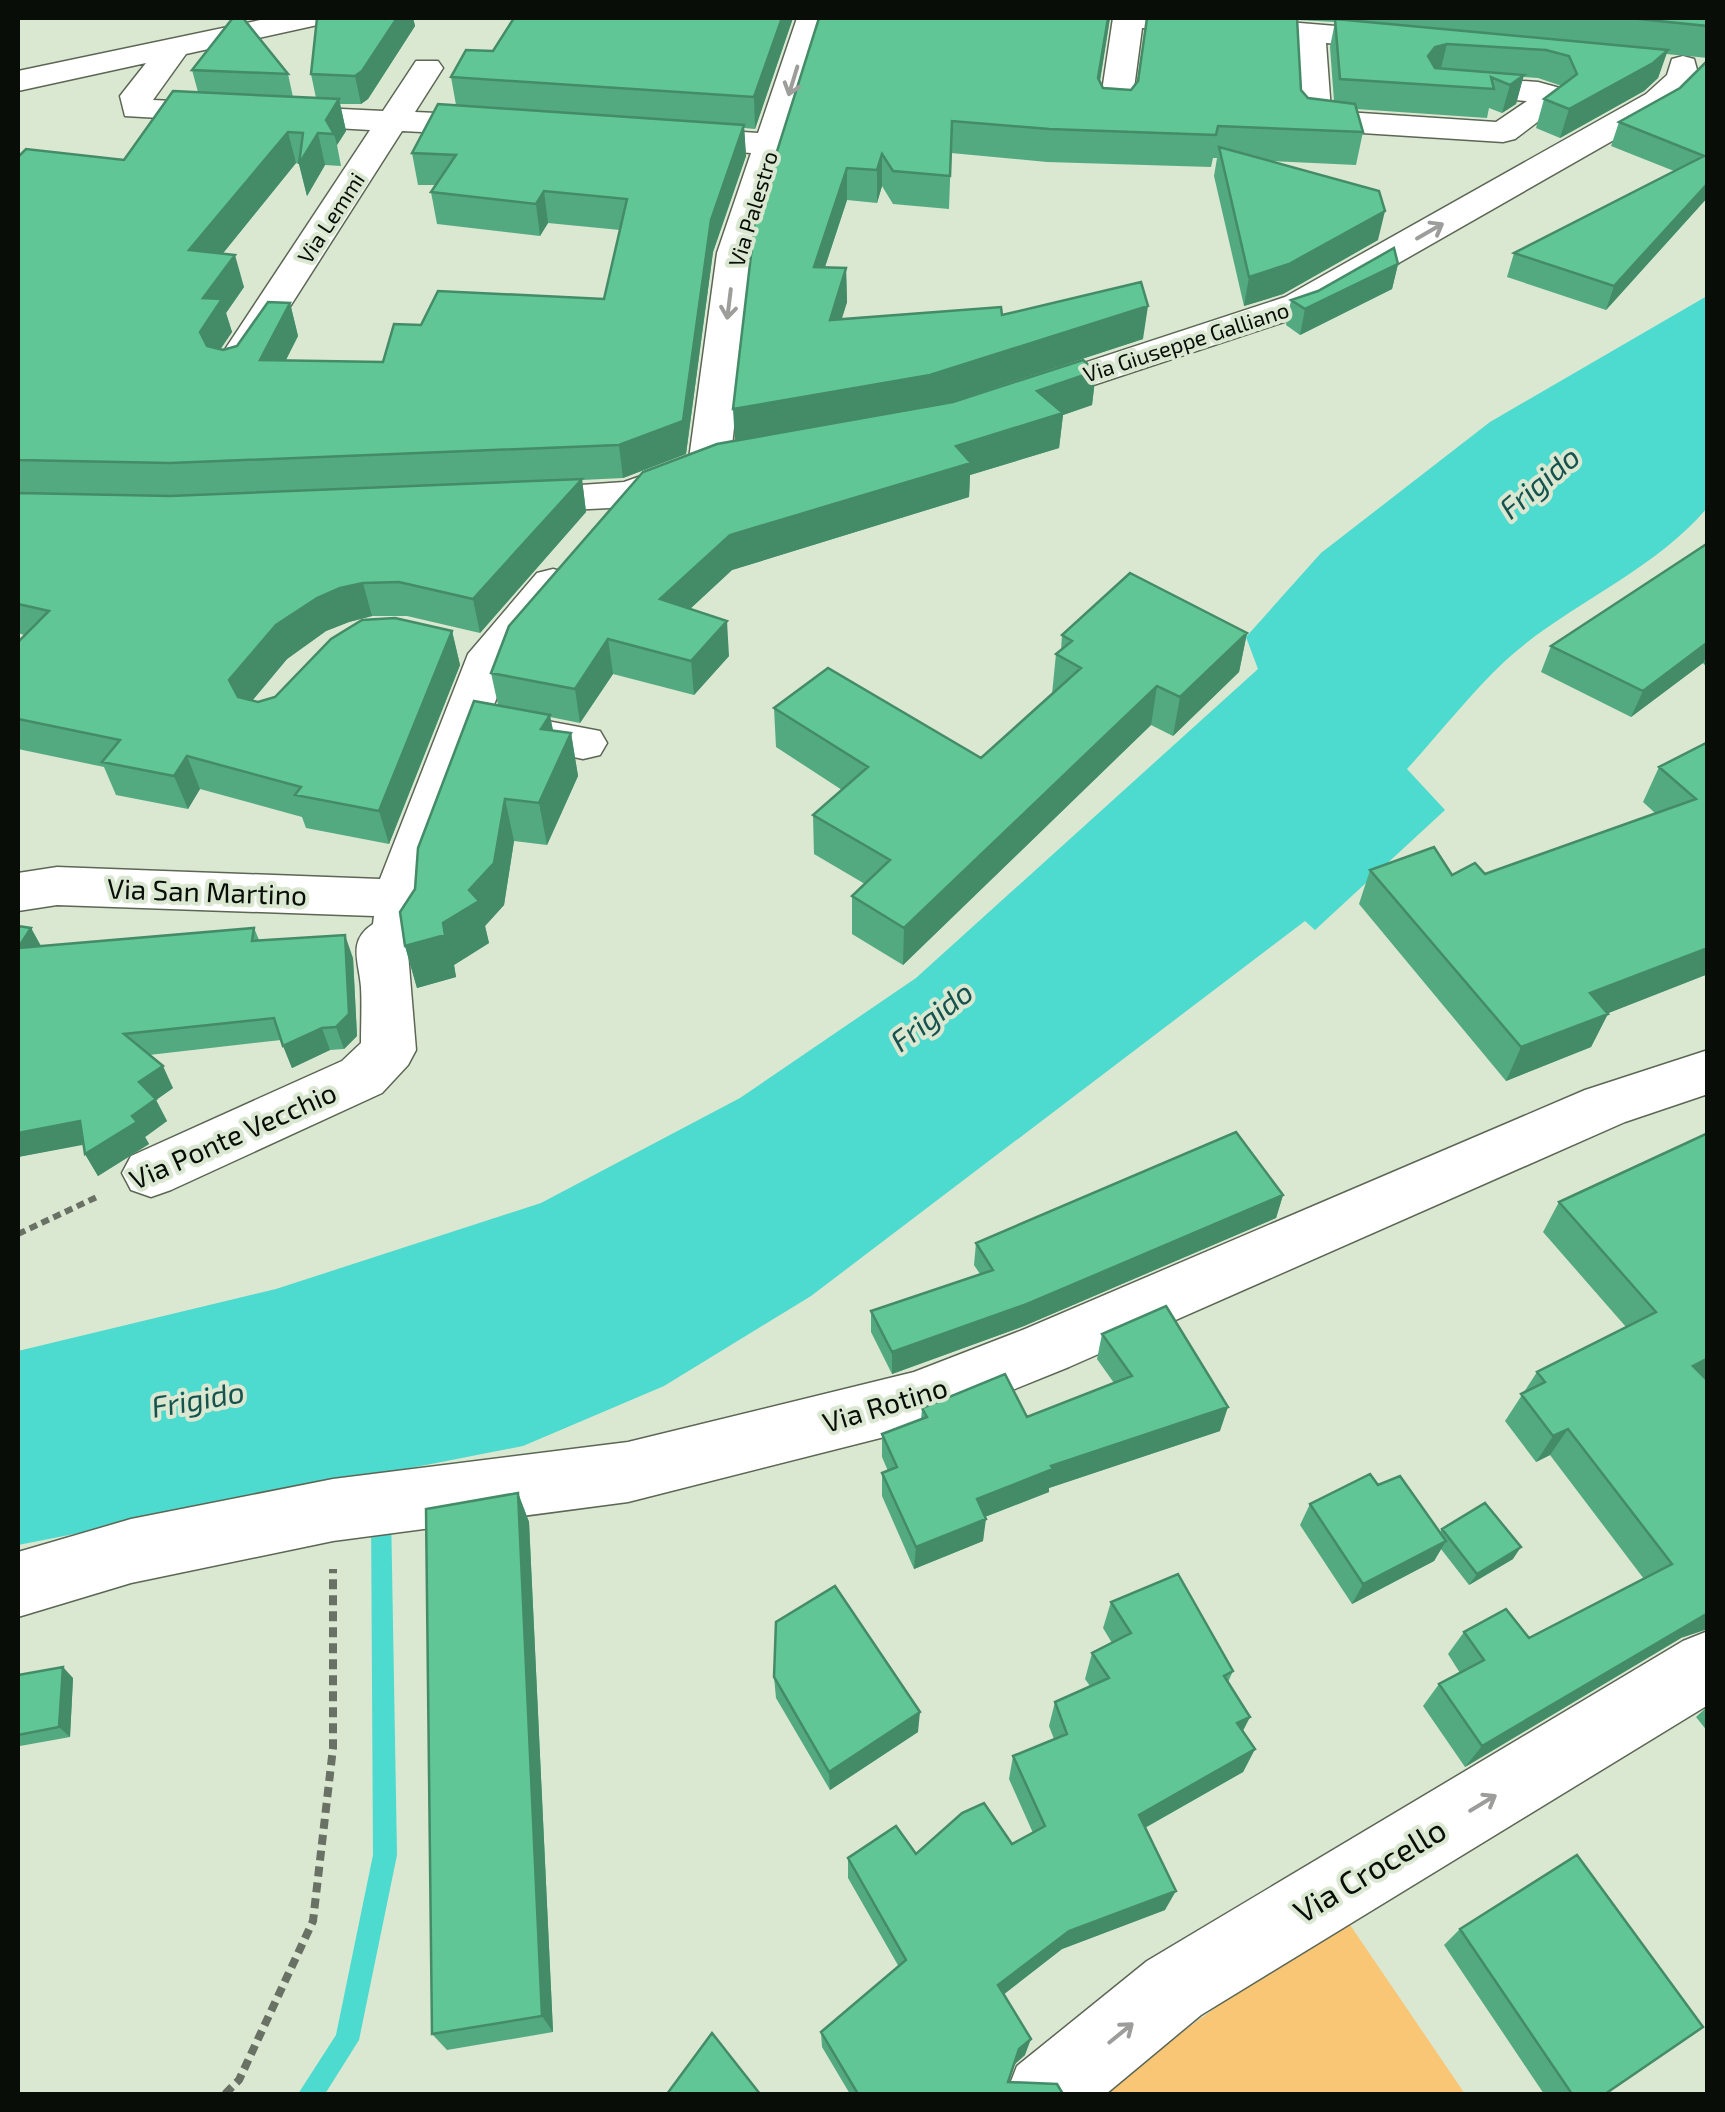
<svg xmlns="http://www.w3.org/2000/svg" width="1725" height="2112" font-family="'Exo 2',sans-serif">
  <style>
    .green { fill: #f9c676 }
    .water { fill: #4ddacf }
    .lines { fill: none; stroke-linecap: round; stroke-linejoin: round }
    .stream { fill: #4ddacf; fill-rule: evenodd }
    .minor-casing { stroke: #5b6754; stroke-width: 3 }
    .path-far1 { stroke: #697164; stroke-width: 6; stroke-dasharray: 8 5; stroke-linecap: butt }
    .path { stroke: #697164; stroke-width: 8; stroke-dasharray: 10 6; stroke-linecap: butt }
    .minor { fill: #fff; fill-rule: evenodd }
    .wall { fill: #53aa80; fill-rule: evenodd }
    .shaded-wall { fill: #448b68 }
    .building { fill: #61c695; stroke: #448b68; stroke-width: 2.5 }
    .oneway { stroke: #9d9e9c }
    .labels { text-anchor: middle; stroke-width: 8; stroke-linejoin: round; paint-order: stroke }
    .far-street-label { font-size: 22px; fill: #090d07; stroke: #dae7d1 }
    .street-label { font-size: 28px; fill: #090d07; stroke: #dae7d1 }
    .water-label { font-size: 30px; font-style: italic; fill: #17534e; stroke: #dae7d1 }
    .near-street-label { font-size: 32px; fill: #090d07; stroke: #dae7d1 }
  </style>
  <rect width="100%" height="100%" fill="#dae7d1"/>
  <path class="green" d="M1346,1919L1465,2094H1103L1101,2091L1251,1982Z"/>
  <path class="water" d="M1707,296V508C1652,573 1567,604 1505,661C1470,694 1439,734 1407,769L1445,810L1315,930L1305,921L811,1296L664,1386L523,1446L18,1545V1351L276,1289L541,1203L740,1098L916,978L1258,669L1246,637L1321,553L1490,422Z"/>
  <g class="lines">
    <path class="stream" d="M381,1500L388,1503L391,1510L397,1855L359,2040L325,2094H298L336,2035L373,1855L371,1510L374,1503Z"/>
    <defs>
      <path id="minor" d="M270,18H326L322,24L186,54L153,100L383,111L416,61H438L443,68L415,112L501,116L513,119L518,126L513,133L501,136L402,131L254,363L249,371L235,375L221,371L216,363L370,130L125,116L120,96L146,63L18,91V71Z
        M797,18H827L753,253L730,464L724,473L630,507L509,513L494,509L488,500L494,491L624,482L689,459L717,253L751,153L671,147L659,144L654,137L659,130L671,127L758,133Z
        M1113,18H1240L1420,33L1425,40L1420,47L1409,49L1326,43L1331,111L1496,122L1527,101L1437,93L1432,86L1437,79L1448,76L1538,82L1560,88L1565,101L1515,139L1503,142L1315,130L1303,127L1298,120L1295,40L1142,28L1131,111L1127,118H1103L1099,111Z
        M1683,56L1694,59L1699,77L1670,108L1311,313L1039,403L1025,407L1011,403L1005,395L1011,387L1285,297L1646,94L1667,75L1672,59Z
        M553,569L569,573L575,583L512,659L490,715L500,712L600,731L607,743L600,755L583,759L482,737L424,898L423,931L408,953L416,1050L408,1065L382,1093L171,1190L151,1197L131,1190L122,1173L131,1156L342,1061L361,1043C361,1025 362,1004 361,987C359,961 347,941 373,924L374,916L57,905L18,911V873L57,867L380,879L468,654L537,573Z
        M1708,1050V1094L1625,1122L1069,1367L916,1429L628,1502L333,1541L131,1583L18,1617V1552L131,1519L333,1479L628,1442L914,1372L1025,1329L1585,1090Z
        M1708,1631V1705L1201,2015L1106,2094H1006L1017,2066L1147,1961L1683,1641Z"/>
    </defs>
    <use href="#minor" class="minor-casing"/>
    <path class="path-far1" d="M18,1234L99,1196"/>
    <path class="path" d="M225,2094L239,2080L313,1921L333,1748V1569"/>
    <use href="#minor" class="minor"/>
  </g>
  <path class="wall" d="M317,18H413L415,26L368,99L361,104H340L346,131L337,145L341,166L325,165L307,196L299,164L296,163L223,253L244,287L226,313L232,332L220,349L237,346L290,303L298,336L286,360L383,362L421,325L604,299L620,230L548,223L540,236L437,224L431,192L435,185H418L412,153L456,105L451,77L493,51L514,18H793L755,129L744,128L746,156L713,252L686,454L623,478L582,480L586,512L480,633L407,616H372L349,622L326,631L287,659L252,701L258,702L275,697L452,631L460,665L389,844L306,828L302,817L200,789L188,809L116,795L104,767L18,749V642L24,635L18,633V157L124,160L198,92L192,70L288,74L293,97L316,98L311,74Z
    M819,18H1110L1100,82L1103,88L1131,90L1138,81L1147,18H1708V58L1666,54L1658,78L1644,91L1560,138L1536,128L1544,99L1562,86L1538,78L1523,77L1516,104L1502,113L1489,108L1487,118L1356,109L1363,132L1356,165L1268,161L1378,240L1283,294L1244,306L1214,176L1217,158H1213L1211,167L1047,162L951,153L949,209L893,204L882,186L877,203L847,200L825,267L846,268L847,302L841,320L1002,315L1143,339L947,403L1096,371L1092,405L1063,415L1059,448L970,475L969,497L732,570L690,609L729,656L694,695L613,674L580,723L550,717L553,730L571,733L578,776L547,845L514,841L504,905L485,926L489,943L454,965L456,977L417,988L405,946L415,889L498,705L491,673L735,441ZM1297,20L1335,22L1330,47L1334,101L1308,98L1301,90Z
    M1708,60V197L1606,310L1507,277L1514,253L1674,171L1611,146L1619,122L1680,88Z
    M1398,264L1392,289L1300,335L1286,325L1291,300Z
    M1708,543V669L1703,663L1631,717L1541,672L1551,646Z
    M1247,633L1239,672L1173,736L1151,725L903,965L852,934V896L865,884L814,854L813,815L842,790L776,747L774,708L981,758L1052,694L1056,654L1061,651L1062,635Z
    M1708,742V974L1608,1013L1591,1047L1506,1081L1359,904L1370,870L1452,875L1485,874L1655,813L1643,802L1659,767Z
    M18,926L31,928L41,946L254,928L259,940L353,958L357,1036L344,1049L330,1050L292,1068L281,1040L149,1055L173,1088L156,1100L167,1121L145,1137L149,1144L98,1176L85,1154L84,1144L18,1157Z
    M1708,1133V1375L1704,1377L1681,1638L1465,1767L1423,1706L1439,1684L1460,1673L1448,1654L1464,1632L1529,1638L1644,1579L1550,1455L1536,1462L1505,1421L1537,1372L1626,1327L1543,1232L1559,1202Z
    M1283,1195L1276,1218L1024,1326L892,1374L871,1332V1311L980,1274L974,1265L976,1243Z
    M1102,1334L1220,1431L1049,1488V1492L985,1517L983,1541L914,1569L882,1496V1473L888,1471L882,1457V1434L921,1420L922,1408L1027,1417L1114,1383L1097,1359Z
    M1378,1485L1440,1532L1442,1529L1513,1559L1469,1585L1441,1549L1434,1561L1352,1604L1300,1525L1310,1504Z
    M518,1493L529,1522L553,2032L447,2050L432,2034Z
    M1111,1602L1233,1671L1228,1682L1250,1717L1243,1731L1255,1749L1243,1772L1145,1828L1165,1910L1062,1949L1004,1994L1025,2055L1014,2064L1008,2082L1063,2094H850L822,2047L821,2032L899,1967L848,1878V1858L916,1854L1012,1844L1033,1833L1009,1779L1013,1756L1054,1739L1049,1726L1055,1702L1090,1686L1085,1679L1092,1653L1112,1643L1103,1628Z
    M774,1677L918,1732L830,1790L776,1698Z
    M73,1678L70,1737L20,1746L18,1744V1735Z
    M1708,1706V1732L1696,1717Z
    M1460,1929L1605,2094H1544L1444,1945Z"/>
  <path class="shaded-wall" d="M397,18H413L415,26L368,99L361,104L355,76Z
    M782,18H793L755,129L754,97Z
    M1108,18H1110L1095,110L1098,78Z
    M1447,44L1440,72L1428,75V56L1435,47Z
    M1668,50L1658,78L1644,91L1560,138L1569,109Z
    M1524,75L1516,104L1502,113L1510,85Z
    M339,99L346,131L337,145L334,134L326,120Z
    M744,125L746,156L713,252L686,454L623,478L619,445L711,220Z
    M288,132L296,163L199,283L189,250Z
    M318,133L325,165L307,196L299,164Z
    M882,154V186L877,203V170Z
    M847,168V200L814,300V267Z
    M1708,183V197L1606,310L1614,286Z
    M544,191L548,223L540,236L536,204Z
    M1385,211L1378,240L1283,294L1244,306L1249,277Z
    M235,255L244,287L226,313L232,332L210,365L200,332L203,298Z
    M1398,264L1392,289L1300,335L1305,309Z
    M846,268L847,302L831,354L830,320Z
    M290,303L298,336L269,393L260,360Z
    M1148,306L1143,339L929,409L735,443L733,409Z
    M1096,371L1092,405L1063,415L1059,448L970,475L969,497L732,570L664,633L660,599L730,535L956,446L1037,391Z
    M582,479L586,512L480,633L473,599Z
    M363,583L372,616L349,622L326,631L287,659L241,714L229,680L276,625L317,598L340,588Z
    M727,621L729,656L694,695L691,661Z
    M452,631L460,665L389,844L379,811Z
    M1247,633L1239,672L1173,736L1180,697Z
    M608,639L613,674L580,723L575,689Z
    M1708,642V653L1703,663L1631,717L1643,691Z
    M1157,686L1151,725L903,965L904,928Z
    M550,715L558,758L541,729Z
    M571,733L578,776L547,845L539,803Z
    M187,756L200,789L188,809L174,776Z
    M505,799L514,841L504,905L485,926L489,943L454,965L456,977L417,988L405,946L443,923L469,890Z
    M31,928L43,950L18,948Z
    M345,935L353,958L357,1036L344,1049L336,1027Z
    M1708,948V974L1573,1027L1590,993Z
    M1608,1014L1591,1047L1506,1081L1521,1047Z
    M322,1028L330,1050L292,1068L283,1046Z
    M163,1066L173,1088L156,1100L167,1121L145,1137L149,1144L98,1176L85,1154L132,1116L139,1082Z
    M80,1121L93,1143L18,1157V1133Z
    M1283,1195L1276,1218L1024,1326L892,1374V1352Z
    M1708,1358V1375L1673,1393L1693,1366Z
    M1228,1407L1220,1431L1049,1488V1492L974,1521L977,1499L1051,1466Z
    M1568,1429L1550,1455L1536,1462L1553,1436Z
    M518,1493L529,1522L553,2032L542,2016Z
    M986,1519L983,1541L914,1569L916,1547Z
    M1446,1541L1434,1561L1352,1604L1363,1584Z
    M1521,1547L1513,1559L1469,1585L1477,1574Z
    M1708,1613V1629L1681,1638L1465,1767L1482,1746Z
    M63,1667L73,1678L70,1737L59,1727Z
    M920,1712L918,1732L830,1790L829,1772Z
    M1250,1717L1237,1741V1723Z
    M1255,1749L1243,1772L1130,1836L1139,1815Z
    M1176,1891L1165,1910L1062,1949L994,2002L998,1985L1069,1931Z
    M1031,2039L1025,2055L1014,2065L1019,2049Z"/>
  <path class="building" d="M243,18L288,74L192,70L232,19Z
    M317,18H397L362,71L355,76L311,74Z
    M514,18H782L754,97L451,77L466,50L493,51Z
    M819,18H1108L1098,78L1103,88L1131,90L1138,81L1147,18H1297L1301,90L1308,98L1355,104L1363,132L1218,126L1216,135L1049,129L952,121L950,176L893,171L882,154L877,170L847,168L814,267L846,268L830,320L1001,307L1002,315L1141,282L1148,306L930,375L733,409L755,221Z
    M1629,18H1708V26Z
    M1335,19L1668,50L1653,63L1569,109L1544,99L1577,74L1569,56L1546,50L1447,44L1435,47L1428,56L1435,68L1524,75L1510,85L1491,77L1494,89L1340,79Z
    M1708,60V183L1614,286L1514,253L1704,156L1619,122L1680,88Z
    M173,91L339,99L326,120L334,134L318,133L299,164L303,133L288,132L189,250L235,255L203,298L222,299L200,332L207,346L223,350L237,346L268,302L290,303L260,360L383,362L394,324L421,325L438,291L604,299L627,199L544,191L536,204L431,192L456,155L412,153L438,104L744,125L711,220L683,421L619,445L170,463L18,460V157L26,149L124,160Z
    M1219,147L1379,191L1385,211L1289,264L1249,277Z
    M1394,248L1398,264L1305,309L1291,300L1318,291Z
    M1083,360L1096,371L1037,391L1063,413L956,446L971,463L730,535L660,599L727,621L691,661L608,639L575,689L491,673L509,626L643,472L717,444L953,402Z
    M582,479L473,599L399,582L363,583L340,588L317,598L276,625L229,680L238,697L258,702L275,697L331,639L362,620L395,618L452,631L379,811L295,795L301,787L187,756L174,776L102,762L120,740L18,719V642L49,611L18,604V493L170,496Z
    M1708,543V642L1643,691L1551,646Z
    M1130,573L1247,633L1180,697L1157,686L904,928L852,896L890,860L813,815L868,767L774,708L828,668L981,758L1081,668L1056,654L1072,641L1062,635Z
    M474,701L550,715L541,729L571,733L539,803L505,799L494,863L469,890L479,901L443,923L445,935L405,946L400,912L415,889L418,848Z
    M1708,742V948L1590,993L1608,1014L1521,1047L1370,870L1434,847L1452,875L1475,863L1485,874L1696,799L1659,767Z
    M18,926L31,928L18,948L254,928L252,941L345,935L349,1014L336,1027L322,1028L283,1046L274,1018L124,1034L163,1066L139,1082L156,1099L132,1116L137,1122L85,1154L80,1121L18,1133Z
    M1236,1132L1283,1195L1027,1304L892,1352L871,1311L993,1270L976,1243Z
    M1708,1133V1358L1693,1366L1708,1381V1613L1482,1746L1439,1684L1484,1660L1464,1632L1506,1609L1529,1638L1672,1564L1568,1429L1553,1436L1521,1394L1545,1382L1537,1372L1656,1312L1559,1202Z
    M1166,1306L1228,1407L1051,1466L1053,1469L977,1499L986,1519L916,1547L882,1473L897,1467L882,1434L927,1417L922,1408L1005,1374L1027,1417L1132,1376L1102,1334Z
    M1370,1474L1378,1485L1400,1476L1446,1541L1363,1584L1310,1504Z
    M518,1493L542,2016L432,2034L426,1509Z
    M1485,1503L1521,1547L1477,1574L1442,1529Z
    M1178,1574L1233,1671L1224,1676L1250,1717L1237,1723L1255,1749L1139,1815L1176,1891L1069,1931L998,1985L1031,2039L1019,2049L1008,2082L1057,2084L1063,2094H858L821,2032L906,1960L848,1858L896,1826L916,1854L962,1813L984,1803L1012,1844L1045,1826L1013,1756L1067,1734L1055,1702L1109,1678L1092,1653L1131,1633L1111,1602Z
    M835,1586L920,1712L829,1772L774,1677L776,1622Z
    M63,1667L59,1727L18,1735V1675Z
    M1577,1855L1703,2027L1605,2094H1572L1460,1929Z
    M712,2033L760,2094H667Z"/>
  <defs><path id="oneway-shaft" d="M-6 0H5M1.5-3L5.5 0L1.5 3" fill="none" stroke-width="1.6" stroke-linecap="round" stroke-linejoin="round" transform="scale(2.5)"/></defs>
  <g class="oneway">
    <use href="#oneway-shaft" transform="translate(793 81) rotate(107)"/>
    <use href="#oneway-shaft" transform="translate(1430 231) rotate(-30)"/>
    <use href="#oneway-shaft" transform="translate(729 304) rotate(97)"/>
    <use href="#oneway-shaft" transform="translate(1483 1803) rotate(-31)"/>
    <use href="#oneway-shaft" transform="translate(1121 2033) rotate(-39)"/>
  </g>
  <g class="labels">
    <g class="far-street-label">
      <text transform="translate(753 209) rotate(-73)" y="8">Via Palestro</text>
      <text transform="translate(331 218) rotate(-57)" y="8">Via Lemmi</text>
      <text transform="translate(1186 342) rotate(-18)" y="8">Via Giuseppe Galliano</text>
    </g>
    <g class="street-label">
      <text transform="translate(207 892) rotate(2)" y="10">Via San Martino</text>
      <text transform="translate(233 1136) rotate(-24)" y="10">Via Ponte Vecchio</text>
      <text transform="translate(885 1405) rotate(-17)" y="10">Via Rotino</text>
    </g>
    <g class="water-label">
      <text transform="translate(1540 483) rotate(-40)" y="10">Frigido</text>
      <text transform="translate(932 1017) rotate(-37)" y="10">Frigido</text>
      <text transform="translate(198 1400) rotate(-10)" y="10">Frigido</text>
    </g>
    <g class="near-street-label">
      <text transform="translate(1370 1871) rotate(-31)" y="11">Via Crocello</text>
    </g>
  </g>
  <rect width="1725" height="2112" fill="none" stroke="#090d07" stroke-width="40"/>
</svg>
